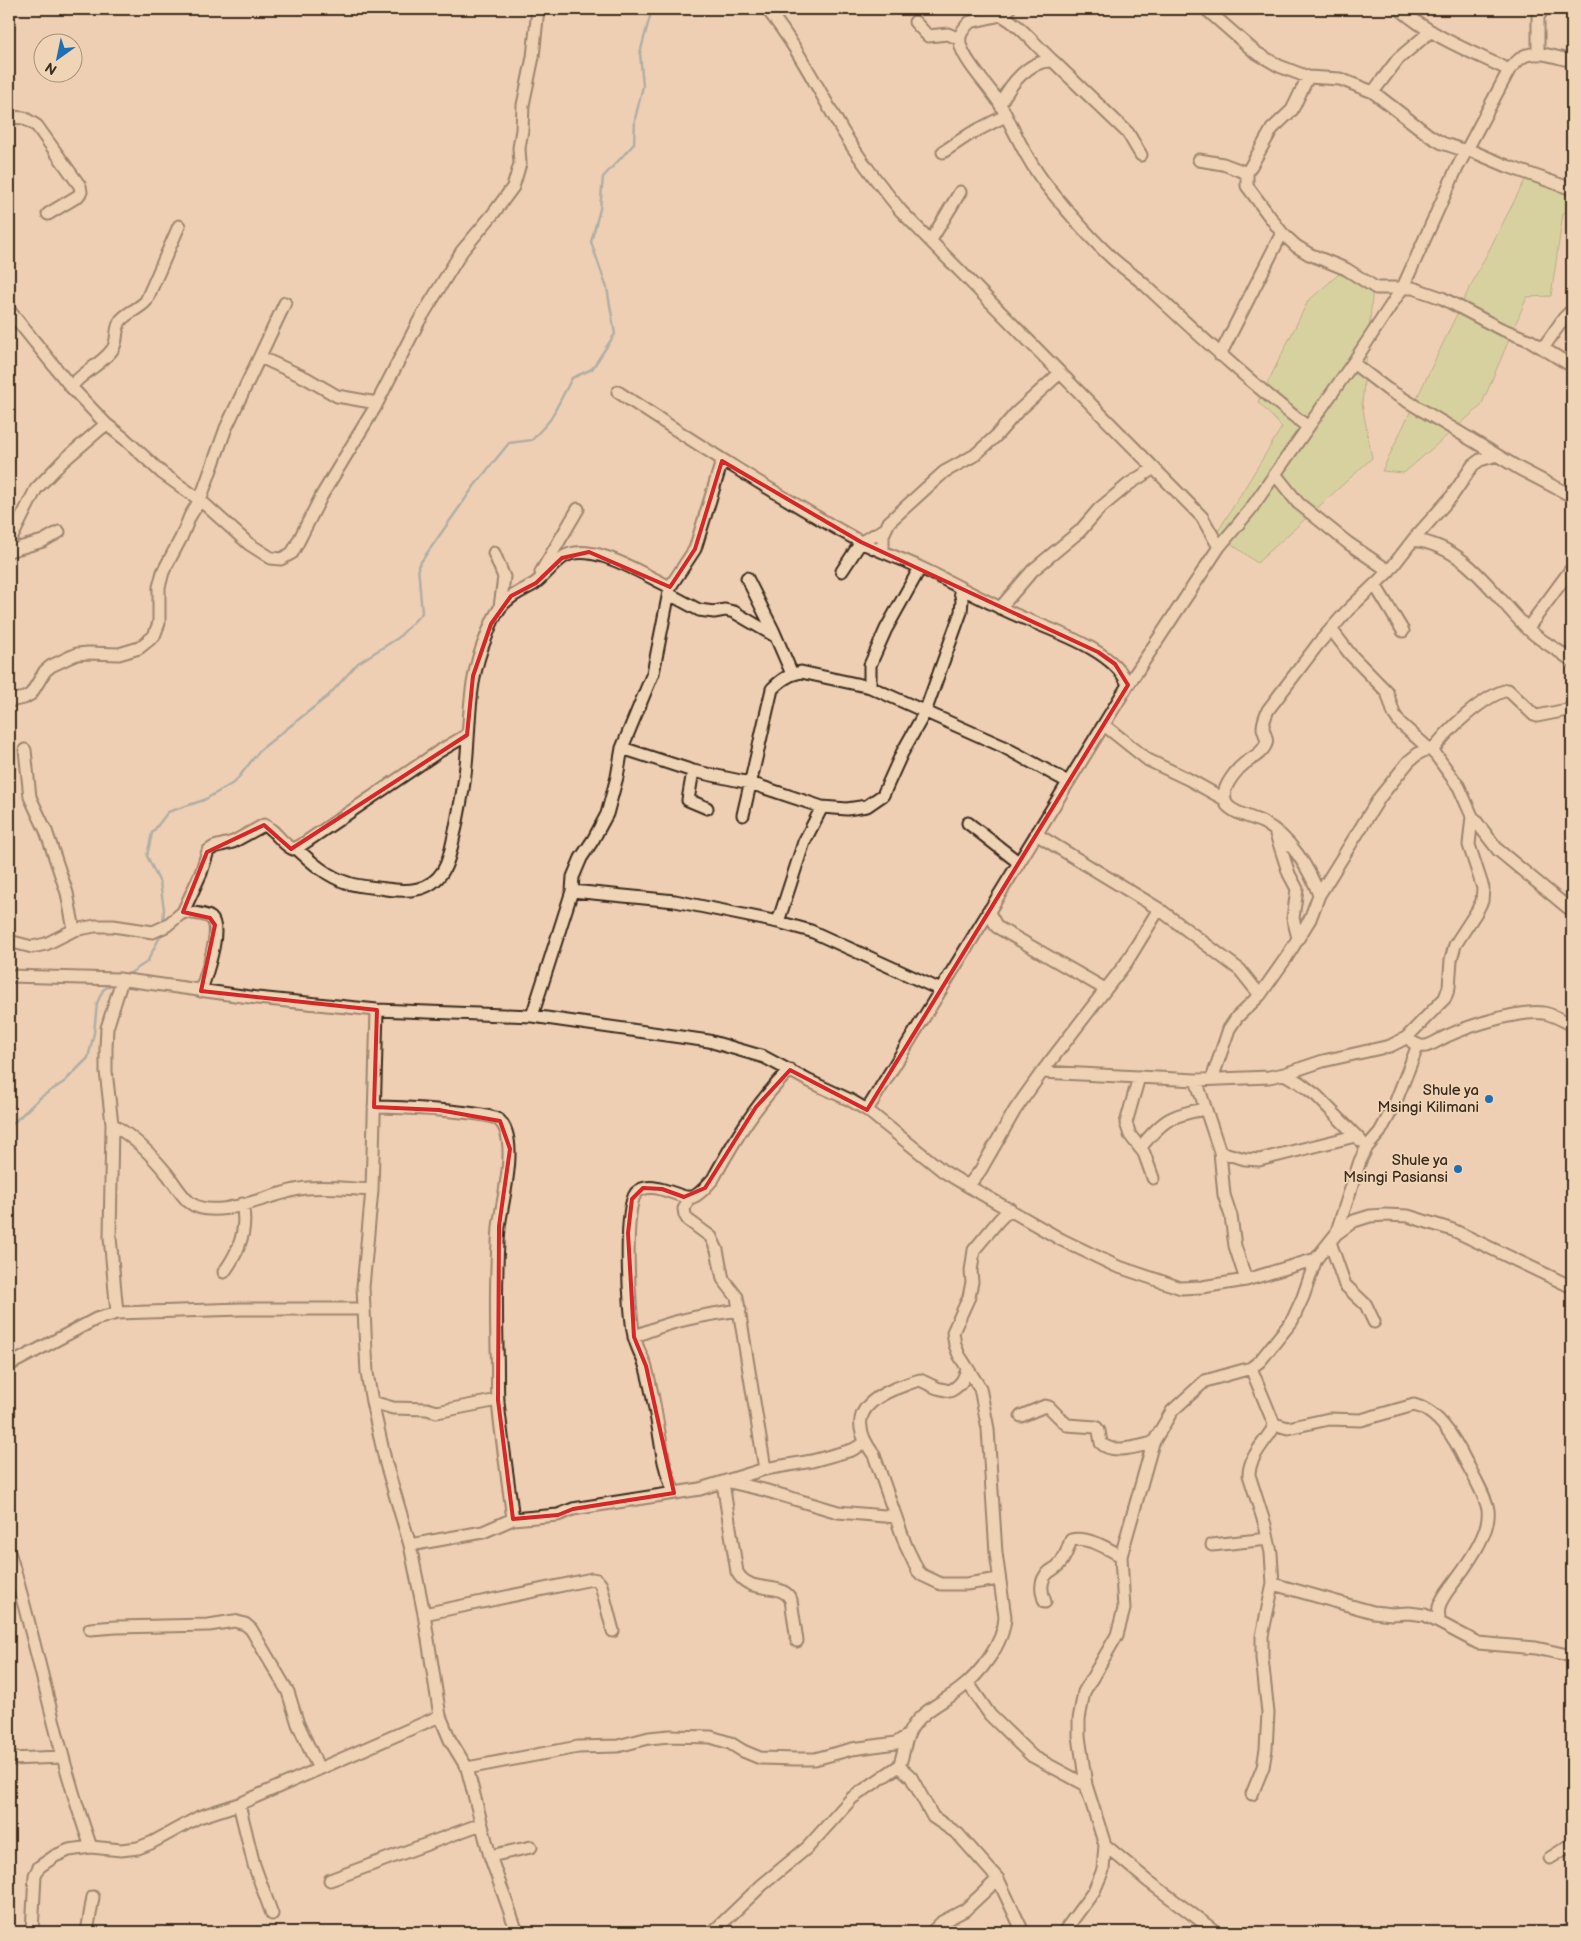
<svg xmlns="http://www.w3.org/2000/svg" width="1581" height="1941" font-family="'Balsamiq Sans',sans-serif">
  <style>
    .green { fill: #bad38a; stroke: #7a7e54 }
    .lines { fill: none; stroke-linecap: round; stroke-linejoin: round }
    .stream { stroke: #658593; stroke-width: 2.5 }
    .minor-casing { stroke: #3b2a1e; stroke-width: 15 }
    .minor { stroke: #efd5b6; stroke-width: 11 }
    .marked { fill: none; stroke: #d62828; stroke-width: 4; stroke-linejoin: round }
    .poi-dot { fill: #1f6fb2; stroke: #efd5b6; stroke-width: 2 }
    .labels { text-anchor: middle; stroke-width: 4; stroke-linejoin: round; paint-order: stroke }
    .poi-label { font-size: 15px; fill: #3b2a1e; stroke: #efd5b6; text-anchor: end }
  </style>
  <rect width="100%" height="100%" fill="#efcfb3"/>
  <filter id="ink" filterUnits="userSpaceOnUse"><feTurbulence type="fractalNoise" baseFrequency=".02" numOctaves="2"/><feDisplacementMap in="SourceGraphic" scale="10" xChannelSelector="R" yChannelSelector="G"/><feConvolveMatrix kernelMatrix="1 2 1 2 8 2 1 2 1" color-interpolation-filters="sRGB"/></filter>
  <g filter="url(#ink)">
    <path class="green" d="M1527,176L1572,197V207L1563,214L1551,296L1527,297L1481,406L1404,473L1382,471L1466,295Z
      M1339,274L1373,287L1362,404L1372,458L1257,563L1217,533L1282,427L1258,402L1308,301Z"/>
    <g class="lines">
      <path class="stream" d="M9,14L13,9
        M163,923L164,909L160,883L147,856L152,833L168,812L204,800L235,782L260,750L328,696L358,663L398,638L422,613L418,566L475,485L509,443L532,440L550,420L572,378L592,369L615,334L607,288L591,242L600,209L603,177L634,144L635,119L643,86L640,53L652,9
        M127,975L147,962L162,933
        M9,1127L41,1097L64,1082L88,1058L94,1033L97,1003L103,990L113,983"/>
      <defs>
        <path id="minor" d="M767,9C797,46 818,89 842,130C859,159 880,185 901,211L1202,517L1219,547
          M1009,9L1001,15L970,22C966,26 961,32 960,37C956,54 991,88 1000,104C1015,132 1027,161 1047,186C1067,211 1089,237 1113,259C1123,268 1135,276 1145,285C1198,334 1250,383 1308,427
          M1206,9L1255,52L1279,66L1308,77L1340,79L1373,92L1430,136L1442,143L1466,151
          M1400,9C1432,37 1472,52 1509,70
          M1001,15C1022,26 1036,46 1053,61
          M915,22L928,36L948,34L959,39
          M1538,54V17L1543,9
          M1308,77L1292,110L1272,129L1247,173V186L1282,233L1296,246L1309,254L1346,269L1376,288H1413L1442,298L1499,328L1531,341L1572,366
          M1373,92L1398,59L1431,31
          M1000,104C1010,85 1029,59 1053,61L1128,133L1141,155
          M9,117L24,118L37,126L80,186L81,192L78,196L48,214
          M1467,149L1507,166L1572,189
          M943,152L970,134L1005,116
          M1199,160L1223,164L1247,173
          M931,240L960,192
          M9,310L71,387L106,424L125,439L162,473L200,500L249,544L271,558L281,559L292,553L296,546L322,495L374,409L419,321L462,251L493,214L513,187L520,164L519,148L522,130L523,105L533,57L538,9
          M1543,348L1564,318L1572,310
          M1220,355L1282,233
          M260,357L306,378L337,396L377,403
          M1353,363L1387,389L1520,469L1572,496
          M71,387C82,372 101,365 112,350C119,341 114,329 121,320C128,312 139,309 146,301L179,226
          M618,392C697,444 776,495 859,541C879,552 901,558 921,568C953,583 984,601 1016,615C1050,630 1115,649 1128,685
          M1275,474L1298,503L1348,543L1389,571
          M1413,540C1466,546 1491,592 1526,627C1539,641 1558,649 1572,661
          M9,543L36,489L63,461L106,424
          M9,551L43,541L59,532
          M883,552V535L889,522L944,472L975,455L996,436L1016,413L1060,373
          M494,553L504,577L500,607
          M920,568L886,629L870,665V687L1002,746L1068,782
          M842,571L861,542L885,529
          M541,572L578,509
          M747,578L773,630L792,674
          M1375,585L1403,631
          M669,594L699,610L714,612L725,610L734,612L775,636
          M1000,608L1033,570L1080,531L1099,509L1129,484L1154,468
          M1331,629L1350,654L1387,692L1394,714L1400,723L1436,755L1459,787L1472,816L1498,850L1572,911
          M1527,629L1572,568
          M9,701L24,698L31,694L45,671L51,666L70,657L77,654L88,653L119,654L139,648L154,636L159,623V587L163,572L181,538L190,516L200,500L226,428L285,303
          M1104,725L1148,760L1188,779L1224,799
          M622,748L693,771L750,783L822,807L847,809L867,806L883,795L902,753L925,712L961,612L962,600L959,587
          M25,750L30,797L46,831L67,893L74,930
          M1432,751C1446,731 1484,695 1508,690L1534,715L1537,716L1572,709
          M693,771L688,800L707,808
          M743,815L772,689C781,680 788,675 801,672L870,687
          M968,823L1018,862
          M1036,834L1159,909L1240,970L1260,995
          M1276,834L1289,874L1297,889L1293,918L1298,938
          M296,848C311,862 328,877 348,883C360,887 374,887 386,889C407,892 430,892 443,871C451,858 452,842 456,827C459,810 463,793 465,775C471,725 466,683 487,635C490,626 494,616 500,608C509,596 522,591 534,584C544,577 551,566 562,558C589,539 644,575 670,587
          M572,891L675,901L778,922L811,931L941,990
          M1319,895C1309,868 1290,837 1264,823C1253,817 1236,815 1227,805C1224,800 1224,796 1225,790C1228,781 1237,769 1245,763C1252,758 1261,754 1265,746C1269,740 1264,734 1263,728C1263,721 1266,715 1268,710L1318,644L1348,610L1389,571L1413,540L1452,496L1473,465L1480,460L1497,455
          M988,911L997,927L1105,989
          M183,912C192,913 204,913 211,918C223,929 205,977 201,991
          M778,922L804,842L822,807
          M9,941L32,947L46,944L74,930L95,926H113L153,932L166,926L183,912L201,873L208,851L214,847L233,842L264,825C276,830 281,844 293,849L300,846L438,752L467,735
          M9,976L119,979L257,998L377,1010L532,1016L709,1041L764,1057L809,1081L850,1100L867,1110L943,1171L968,1186L1062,1240L1116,1266L1181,1288L1202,1287L1246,1280L1316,1259L1336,1234L1354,1221L1370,1216L1385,1215L1408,1216L1453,1230L1572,1287
          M377,1010L372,1190L363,1287L367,1373L372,1402L386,1464L410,1545L424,1614L440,1716L450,1740L467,1768L490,1856L517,1932
          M532,1016L572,891L573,877L581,858L593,840L607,814L617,777L622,748L653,673L670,587L695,549L722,461
          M1412,1042C1417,1045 1421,1047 1426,1046C1434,1044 1440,1039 1447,1036C1471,1025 1519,1010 1544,1013C1554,1015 1563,1020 1572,1025
          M1042,1072L1126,963L1159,909
          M1284,1074L1300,1083L1317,1096L1361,1141
          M1139,1077L1126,1123L1130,1135L1144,1153L1153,1178
          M1212,1079L1229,1029L1237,1017L1260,995L1286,958L1310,919L1319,895L1380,797L1409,761L1419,753L1430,748
          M1196,1080L1220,1152L1224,1195L1231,1216L1235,1246L1246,1280
          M374,1107C393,1107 488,1111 499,1120C520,1139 502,1201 499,1227C496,1267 496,1308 497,1348C498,1366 497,1384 498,1402C502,1441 508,1480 513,1519
          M867,1110L1128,685L1219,547L1250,510L1353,363L1403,287L1455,172L1509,70C1513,66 1517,61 1521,58C1534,48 1558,58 1572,61
          M112,1124C136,1139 150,1153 168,1175C174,1183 181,1195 189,1202C216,1224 276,1190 307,1188C328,1186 351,1189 372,1190
          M1140,1148C1163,1120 1170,1115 1205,1109
          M1220,1152L1245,1159L1259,1160L1355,1136
          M968,1186L980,1171L1015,1110L1042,1072L1196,1080L1269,1077L1284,1074L1323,1061L1390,1046L1406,1038L1445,998L1449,987L1451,960L1455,945L1477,911L1482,901L1483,888L1469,845L1472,816
          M689,1197L684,1209L685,1215L688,1220L711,1237L717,1250L723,1279L737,1297L765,1469
          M1336,1234L1360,1161L1367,1147L1380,1132L1394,1106L1418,1045
          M1330,1242L1345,1285L1366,1305L1374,1322
          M224,1272C239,1252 248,1229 242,1204
          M117,1313L110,1237L112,1124L106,1071V1048L107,1028L122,980
          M634,1337C668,1321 703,1315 740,1310
          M9,1365L96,1319L117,1313L242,1309H364
          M1251,1368L1274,1424L1272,1430C1263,1444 1249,1458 1249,1475L1265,1525L1271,1553L1273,1584L1262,1636V1658L1268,1713L1266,1749L1263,1767L1252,1794
          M967,1369C964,1380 960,1386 950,1391L937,1388L920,1380C911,1382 903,1386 894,1389C859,1404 850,1423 874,1455L906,1546L918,1571L922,1575L941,1584H966L999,1579
          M372,1402L393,1408L427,1409L437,1412L498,1400
          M1021,1416L1045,1406L1049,1407L1067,1425L1096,1427L1099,1431L1101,1443C1112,1455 1139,1446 1153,1443
          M1274,1424L1288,1428L1329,1419L1361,1420L1414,1405C1435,1410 1451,1433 1461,1452C1468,1467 1486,1495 1488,1510C1491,1531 1469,1562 1457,1578C1451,1587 1442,1596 1439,1607C1438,1612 1439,1617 1439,1622
          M730,1482L764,1490L838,1512L896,1517
          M723,1483L737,1572C750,1596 782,1580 791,1600L797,1641
          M674,1493C670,1482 665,1469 663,1457C658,1427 654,1397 646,1368C643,1357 636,1347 634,1336C629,1313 623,1209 636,1193C651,1177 682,1201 693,1197C701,1194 707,1185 713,1179C735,1139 757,1102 790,1070
          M410,1545L483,1532L513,1519L558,1515L573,1509L700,1489L765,1469L812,1461L852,1450L865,1443
          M1212,1545L1268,1539
          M9,1552C39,1649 56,1750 91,1847
          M1273,1584L1373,1612L1392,1614L1409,1613L1425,1615L1478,1643L1536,1648L1572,1656
          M1045,1602C1041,1592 1039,1580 1049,1572C1053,1569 1058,1567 1061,1562C1066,1556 1068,1547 1071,1540C1087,1536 1107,1548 1121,1556
          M424,1614L592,1579L597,1580L601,1585L613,1631
          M90,1629L116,1627L209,1625L234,1621L245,1624L251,1629L288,1692L298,1724L319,1769
          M968,1683L990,1715L1032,1756L1086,1785
          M9,1759L63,1757
          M899,1766L911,1777L933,1817L958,1834L998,1879L1023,1932
          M467,1768L578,1747L618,1746L649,1738L669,1736L711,1737L730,1743L743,1751L760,1758L797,1759H815L852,1749L896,1743L907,1736
          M239,1804L254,1865L272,1914
          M1105,1845L1148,1881L1216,1932
          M490,1856L531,1847
          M1550,1858L1572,1844
          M330,1880L481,1824
          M32,1932L35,1875L39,1867L55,1856L69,1850L91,1847L121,1850L138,1848L151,1843L199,1817L239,1804L440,1716
          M87,1932L93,1897
          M713,1932L762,1885L808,1847L852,1798L899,1766C905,1752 904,1738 913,1726C924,1710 943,1702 959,1690C979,1675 1004,1644 1005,1617L996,1553L988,1429L980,1388L959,1355L955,1345L953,1332L969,1297L972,1282L971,1271L974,1250L999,1220L1010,1209
          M932,1932L942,1922L965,1910L998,1879
          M1065,1932L1066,1929L1094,1891L1103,1870L1105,1845L1086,1785L1079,1736V1719L1084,1692L1117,1635L1124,1609L1121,1556L1153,1443L1172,1411L1205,1381L1251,1368L1260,1361L1292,1321L1303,1297L1316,1259
          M1566,1932L1572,1928"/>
      </defs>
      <use href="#minor" class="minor-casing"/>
      <use href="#minor" class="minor"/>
    </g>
  </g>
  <path d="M0 0H1581V1941H0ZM722,461L861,542L1098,652L1115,664L1128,685L867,1110L790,1070L756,1107L705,1188L684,1197L662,1189L643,1188L632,1199L628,1233L634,1337L646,1366L674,1493L573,1509L558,1515L513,1519L498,1400L499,1226L510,1149L500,1121L439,1110L374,1107L377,1010L201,991L215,925L210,918L183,912L207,852L264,825L291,849L467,735L473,676L491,624L511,596L536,583L562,558L589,552L670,587L695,549Z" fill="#efcfb3" fill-opacity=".55" fill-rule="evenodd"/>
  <path class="marked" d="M722,461L861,542L1098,652L1115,664L1128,685L867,1110L790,1070L756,1107L705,1188L684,1197L662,1189L643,1188L632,1199L628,1233L634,1337L646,1366L674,1493L573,1509L558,1515L513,1519L498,1400L499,1226L510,1149L500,1121L439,1110L374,1107L377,1010L201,991L215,925L210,918L183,912L207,852L264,825L291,849L467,735L473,676L491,624L511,596L536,583L562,558L589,552L670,587L695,549Z"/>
  <g class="poi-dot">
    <circle cx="1489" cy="1099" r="5"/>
    <circle cx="1458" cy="1169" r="5"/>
  </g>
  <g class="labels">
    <g class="poi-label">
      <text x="1479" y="1095">Shule ya<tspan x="1479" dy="17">Msingi Kilimani</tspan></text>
      <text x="1448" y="1165">Shule ya<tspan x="1448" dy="17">Msingi Pasiansi</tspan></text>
    </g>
  </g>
  <rect width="1581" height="1941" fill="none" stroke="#efd5b6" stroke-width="30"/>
  <rect x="15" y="15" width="1551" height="1911" fill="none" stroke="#3b2a1e" stroke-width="2" filter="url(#ink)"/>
  <g transform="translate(58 58) rotate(213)"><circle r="24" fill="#efd5b6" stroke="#a79179"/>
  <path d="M0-4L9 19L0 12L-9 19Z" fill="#1f6fb2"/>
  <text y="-8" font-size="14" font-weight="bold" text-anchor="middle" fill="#3b2a1e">N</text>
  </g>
</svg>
